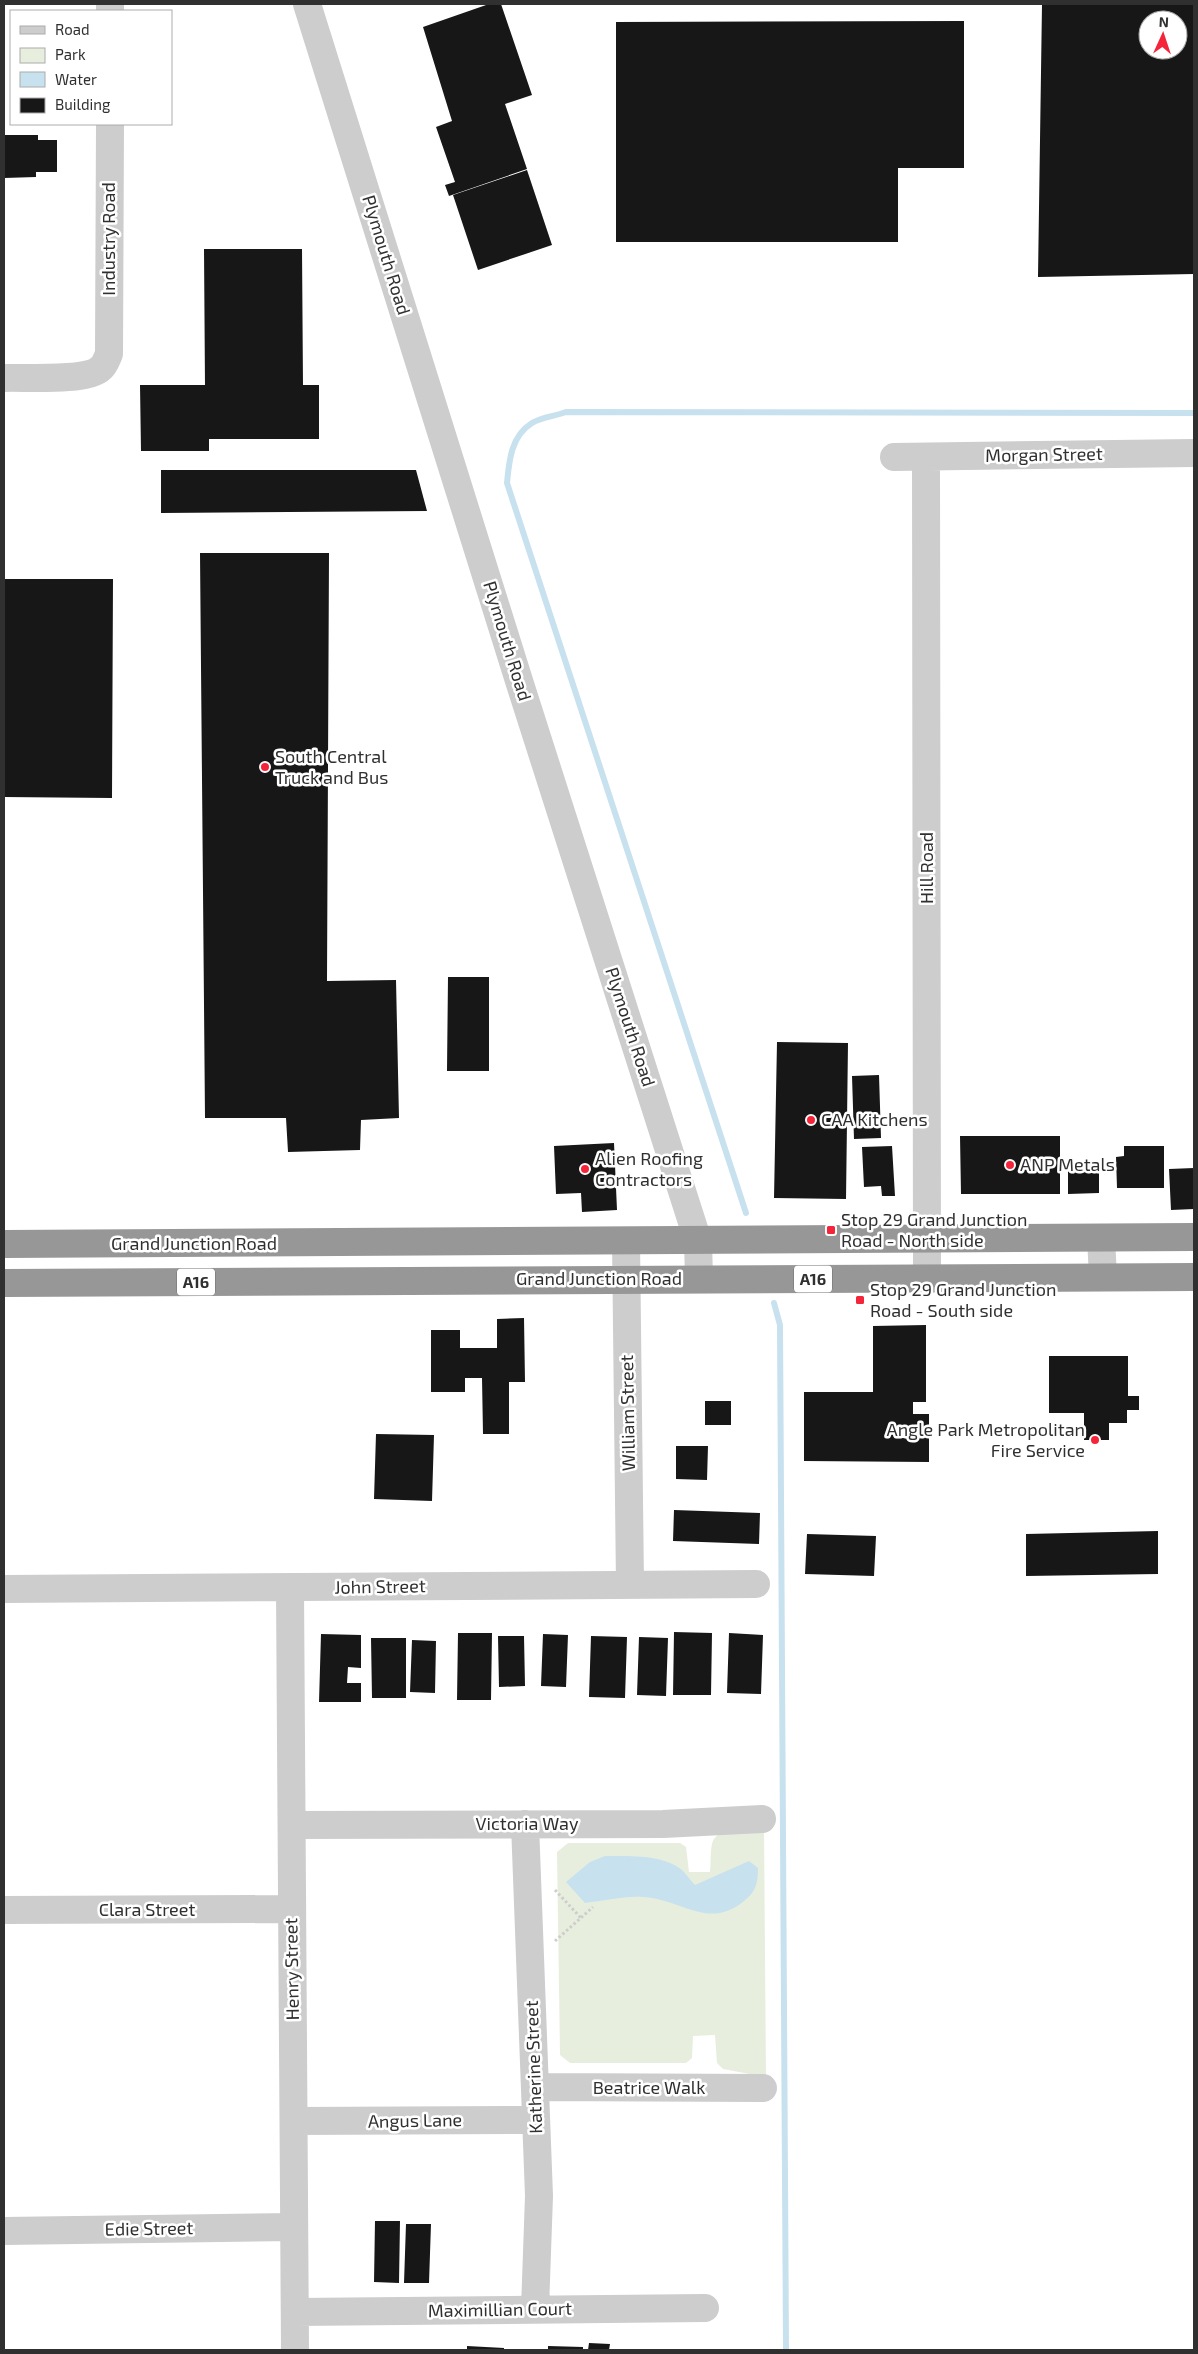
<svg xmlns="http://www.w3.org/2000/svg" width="1198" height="2354" font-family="'Exo 2',sans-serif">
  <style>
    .green { fill: #e7eedd }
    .water { fill: #c8e1ef }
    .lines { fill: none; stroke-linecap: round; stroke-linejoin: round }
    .stream { stroke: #c8e1ef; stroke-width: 6 }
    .building { fill: #171717; fill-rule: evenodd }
    .path { stroke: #cdcdcd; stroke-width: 3; stroke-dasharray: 2.5 2.5; stroke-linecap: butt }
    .minor { stroke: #cdcdcd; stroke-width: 28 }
    .highway { stroke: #979797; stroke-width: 28 }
    .poi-dot { fill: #f4253a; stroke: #fff; stroke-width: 2 }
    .labels { text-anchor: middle; stroke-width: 5; stroke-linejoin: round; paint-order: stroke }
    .shield { fill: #fff; stroke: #6e6e6e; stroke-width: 1 }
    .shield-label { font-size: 16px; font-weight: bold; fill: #303030 }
    .street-label { font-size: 18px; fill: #303030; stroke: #fff }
    .poi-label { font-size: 18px; fill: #303030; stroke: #fff; text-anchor: start }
  </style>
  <rect width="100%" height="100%" fill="#fff"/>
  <path class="green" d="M764,1829L766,2077L723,2069L717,2063L715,2035L693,2036L692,2058L686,2063H570L560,2055L557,1852L568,1843H680L686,1847L689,1872H710C711,1863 710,1853 712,1844C715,1826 750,1830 764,1829Z"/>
  <path class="water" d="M605,1856C628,1856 663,1854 682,1870C687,1875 690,1880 695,1885L749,1861L758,1868C758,1882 756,1892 744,1901C708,1931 680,1898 642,1897C624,1896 603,1901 585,1903L566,1882L590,1862Z"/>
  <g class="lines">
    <path class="stream" d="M746,1213L507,483C509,461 511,436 532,423C541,417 556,416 566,412L1194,413
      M774,1303L780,1325L786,2350"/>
  </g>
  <path class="building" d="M489,4H501L532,95L505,104L527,169L449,196L445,185L455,182L436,127L452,121L423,27Z
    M1042,4H1194V274L1038,277ZM1148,20H1178V50H1148Z
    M964,21V168H898V242H616V22Z
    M4,135H38V140H57V172H36V177L4,178Z
    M527,170L552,245L478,270L453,195Z
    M204,249H302L303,385H319V439H209V451H141L140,385H205Z
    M161,470H416L427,511L161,513Z
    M200,553H329L327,981L396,980L399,1118L361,1120L360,1150L288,1152L286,1118H205Z
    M4,579H113L112,798L4,797Z
    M448,977H489V1071H447Z
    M777,1042L848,1043L846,1199L774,1198Z
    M879,1075L881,1138L854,1139L852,1076Z
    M960,1136H1060V1194H961Z
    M614,1143L617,1210L582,1212L581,1193L556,1194L554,1146Z
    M892,1146L895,1196H882L881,1186L864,1187L862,1147Z
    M1124,1146H1164V1188H1117L1116,1157L1124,1156Z
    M1099,1164V1193L1068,1194V1165Z
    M1194,1168V1209L1171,1210L1169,1169Z
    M524,1318L525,1382H509V1434H483L482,1378H465V1392H431V1330H460V1348H497V1319Z
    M926,1325V1402H913V1414H929V1462L804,1461V1392H873V1326Z
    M1049,1356H1128V1396H1139V1410H1127V1423H1109V1440H1084V1413H1049Z
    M705,1401H731V1425H705Z
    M376,1434L434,1435L432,1501L374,1499Z
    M676,1446H708L707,1480L676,1479Z
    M674,1510L760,1513L759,1544L673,1541Z
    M1158,1531V1574L1026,1576V1534Z
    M807,1534L876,1536L874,1576L805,1574Z
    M674,1632L712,1633L711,1695H673Z
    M458,1633H492L491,1700H457Z
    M729,1633L763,1635L761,1694L727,1693Z
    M321,1634L361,1635V1668L348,1667L347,1683H361V1702H319Z
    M543,1634L568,1635L566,1687L541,1686Z
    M498,1636H524L525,1686L499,1687Z
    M591,1636L627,1637L625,1698L589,1697Z
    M639,1637L668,1638L666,1696L637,1695Z
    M371,1638H406V1698H372Z
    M412,1640L436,1641L435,1693L410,1692Z
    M375,2221H400L399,2283L374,2282Z
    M406,2224H431L429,2283H404Z
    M589,2343L610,2344L609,2350H588Z
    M467,2346L504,2348V2350H467Z
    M548,2346L583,2347V2350H548Z"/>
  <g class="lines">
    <path class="path" d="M555,1890L581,1918
      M555,1941L593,1907"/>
    <path class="minor" d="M307,4L520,684L698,1241L699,1279
      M110,11V4
      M4,378C24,377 87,382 101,368C105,365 107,358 109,354L110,124
      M894,457L1194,453
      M926,457L927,1280
      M1101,1238L1103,1277
      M626,1241L630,1585
      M290,1588L295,2350
      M4,1589L756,1584
      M525,1824L539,2196L535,2309
      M292,1825L663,1824L762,1819
      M4,1910L291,1909
      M536,2087L763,2088
      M294,2121L536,2120
      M4,2231L294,2227
      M295,2312L705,2308"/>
    <path class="highway" d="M4,1244L1194,1237
      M4,1283L1194,1277"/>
  </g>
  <g class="poi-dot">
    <circle cx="265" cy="767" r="5"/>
    <circle cx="811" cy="1120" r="5"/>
    <circle cx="1010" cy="1165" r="5"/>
    <circle cx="585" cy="1169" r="5"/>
    <rect x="826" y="1225" width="10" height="10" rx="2.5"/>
    <rect x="855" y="1295" width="10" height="10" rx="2.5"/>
    <circle cx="1095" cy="1440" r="5"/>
  </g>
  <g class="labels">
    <g class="shield">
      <rect x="794" y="1265.5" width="38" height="27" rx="4"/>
      <rect x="177" y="1268.5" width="38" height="27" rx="4"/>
    </g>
    <g class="shield-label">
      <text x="813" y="1285">A16</text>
      <text x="196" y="1288">A16</text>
    </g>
    <g class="street-label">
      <text transform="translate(109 239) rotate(-90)" y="6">Industry Road</text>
      <text transform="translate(386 255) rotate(73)" y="6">Plymouth Road</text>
      <text transform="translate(1044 455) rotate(-1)" y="6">Morgan Street</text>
      <text transform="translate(507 641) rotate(73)" y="6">Plymouth Road</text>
      <text transform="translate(927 868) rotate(-90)" y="6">Hill Road</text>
      <text transform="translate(630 1027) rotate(72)" y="6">Plymouth Road</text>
      <text x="194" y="1250">Grand Junction Road</text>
      <text x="599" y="1285">Grand Junction Road</text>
      <text transform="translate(628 1413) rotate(-91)" y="6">William Street</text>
      <text transform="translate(380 1587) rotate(-1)" y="6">John Street</text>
      <text x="527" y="1830">Victoria Way</text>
      <text x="147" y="1916">Clara Street</text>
      <text transform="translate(292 1969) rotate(-91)" y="6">Henry Street</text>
      <text transform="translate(534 2067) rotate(-92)" y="6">Katherine Street</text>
      <text x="649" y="2094">Beatrice Walk</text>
      <text transform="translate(415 2121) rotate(-1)" y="6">Angus Lane</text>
      <text transform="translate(149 2229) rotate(-1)" y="6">Edie Street</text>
      <text transform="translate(500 2310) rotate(-1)" y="6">Maximillian Court</text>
    </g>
    <g class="poi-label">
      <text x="275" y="763">South Central<tspan x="275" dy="21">Truck and Bus</tspan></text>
      <text x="821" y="1126">CAA Kitchens</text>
      <text x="595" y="1165">Alien Roofing<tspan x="595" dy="21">Contractors</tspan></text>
      <text x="1020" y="1171">ANP Metals</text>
      <text x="841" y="1226">Stop 29 Grand Junction<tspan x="841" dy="21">Road - North side</tspan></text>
      <text x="870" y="1296">Stop 29 Grand Junction<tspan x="870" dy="21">Road - South side</tspan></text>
      <text x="1085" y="1436" text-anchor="end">Angle Park Metropolitan<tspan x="1085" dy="21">Fire Service</tspan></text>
    </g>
  </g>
  <rect width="1198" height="2354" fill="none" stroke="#303030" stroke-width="10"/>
  <rect x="10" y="10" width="162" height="115" fill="#ffffff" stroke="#acacac"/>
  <rect x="20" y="26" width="25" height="8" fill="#cdcdcd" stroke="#acacac"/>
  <text x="55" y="35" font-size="15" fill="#303030">Road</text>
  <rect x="20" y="48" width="25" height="15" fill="#e7eedd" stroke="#acacac"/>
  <text x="55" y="60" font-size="15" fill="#303030">Park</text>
  <rect x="20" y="72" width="25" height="15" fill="#c8e1ef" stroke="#acacac"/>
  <text x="55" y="85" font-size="15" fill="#303030">Water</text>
  <rect x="20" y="98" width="25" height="15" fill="#171717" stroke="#acacac"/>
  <text x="55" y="110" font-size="15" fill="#303030">Building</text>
  <g transform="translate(1163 35) rotate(3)"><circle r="24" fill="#ffffff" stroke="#acacac"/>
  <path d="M0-4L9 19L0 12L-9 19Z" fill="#f4253a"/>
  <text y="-8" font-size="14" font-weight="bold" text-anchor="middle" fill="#303030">N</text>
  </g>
</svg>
